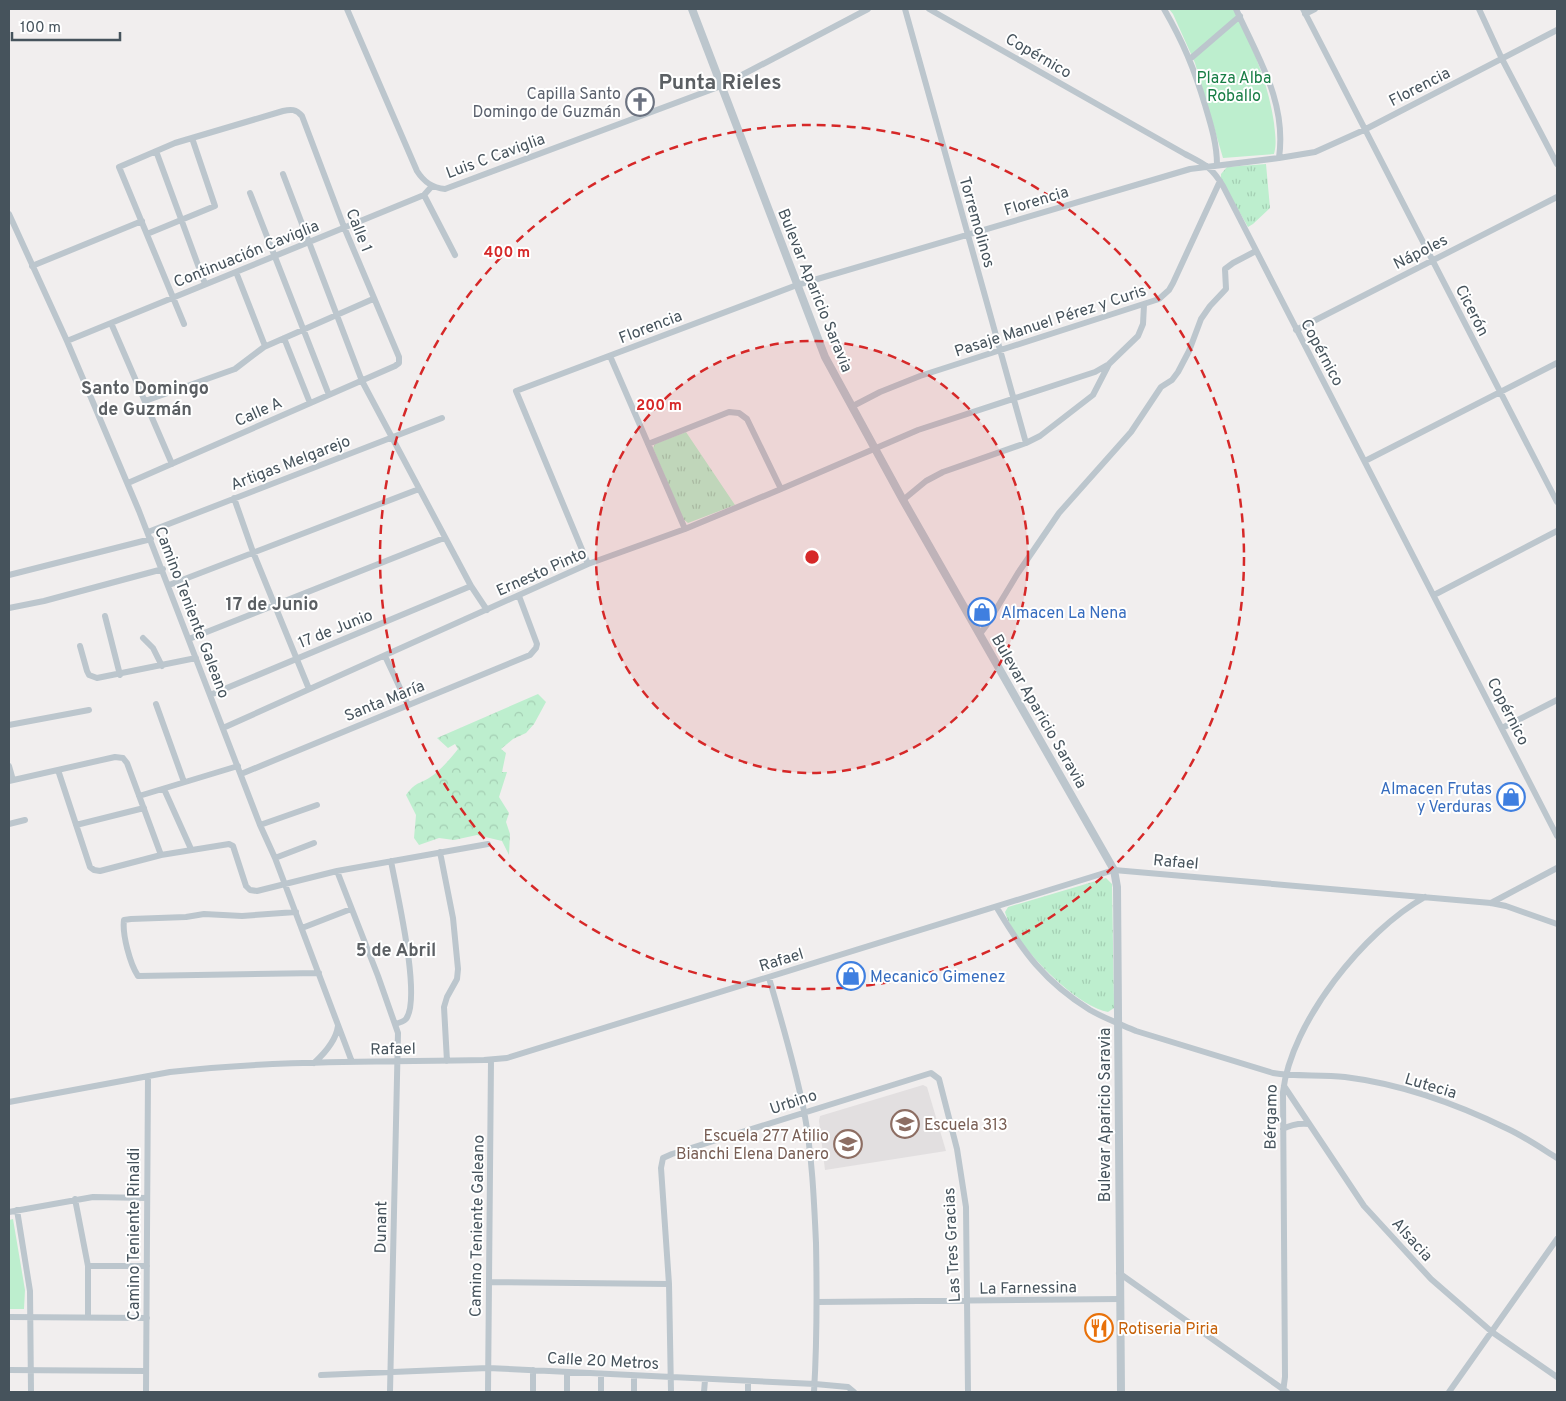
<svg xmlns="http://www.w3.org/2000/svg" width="1566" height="1401" font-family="Overpass,sans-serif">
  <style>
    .education { fill: #e2dfe0 }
    .grass { fill: url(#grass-tufts) }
    .forest { fill: url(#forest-crowns) }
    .park { fill: #bdeece }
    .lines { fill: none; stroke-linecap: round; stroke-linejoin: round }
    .minor { stroke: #bcc6cd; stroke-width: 6 }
    .tertiary { stroke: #bcc6cd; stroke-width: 8 }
    .ring { fill: none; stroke: #d62828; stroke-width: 2.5; stroke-dasharray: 9 6 }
    .labels { text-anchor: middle; stroke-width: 4; stroke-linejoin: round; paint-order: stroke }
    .street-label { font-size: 16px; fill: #46535c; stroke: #fff }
    .park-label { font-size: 16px; fill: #177d45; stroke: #fff }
    .worship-label { font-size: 16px; fill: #5b616d; stroke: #fff; text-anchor: end }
    .shop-label { font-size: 16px; fill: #366cbe; stroke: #fff; text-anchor: start }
    .education-label { font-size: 16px; fill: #785e54; stroke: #fff; text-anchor: start }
    .food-label { font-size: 16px; fill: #c56008; stroke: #fff; text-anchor: start }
    .neighbourhood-label { font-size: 18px; font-weight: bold; fill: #5b5f63; stroke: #fff }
    .district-label { font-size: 21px; font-weight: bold; fill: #5b5f63; stroke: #fff }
    .centre { fill: #d62828; stroke: #fff; stroke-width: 2.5 }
    .ring-label { font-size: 15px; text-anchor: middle; font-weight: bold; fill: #d62828; stroke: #fff; stroke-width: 4; stroke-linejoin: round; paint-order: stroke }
  </style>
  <defs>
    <pattern id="grass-tufts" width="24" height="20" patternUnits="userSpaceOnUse" patternTransform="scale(1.25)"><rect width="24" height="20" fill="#bdeece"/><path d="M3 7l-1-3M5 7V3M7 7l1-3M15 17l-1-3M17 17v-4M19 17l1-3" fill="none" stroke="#a4ceb3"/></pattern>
    <pattern id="forest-crowns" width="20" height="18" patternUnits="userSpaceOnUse" patternTransform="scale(1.25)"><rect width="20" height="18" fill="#bdeece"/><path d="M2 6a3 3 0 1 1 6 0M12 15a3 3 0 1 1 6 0" fill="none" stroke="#a4ceb3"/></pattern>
  </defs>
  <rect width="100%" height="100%" fill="#f1eeee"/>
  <path class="education" d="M923,1085L927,1087L946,1151L825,1170L819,1121L820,1116Z"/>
  <path class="grass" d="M1266,164L1270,208L1253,224L1248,227L1221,180V174L1227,167Z
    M686,432L735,505L688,523L683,519L653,448L655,444Z
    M1106,878L1112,884L1114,1004V1008L1108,1012C1076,1007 1013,943 1005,912L1008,907Z"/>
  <path class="forest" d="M538,694L546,702L534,724L526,733L513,739L501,749L506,753L502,772H507L499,797L509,813L506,822L510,834L509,855L502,841L477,835L454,840L439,838L419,845L414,838L416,815L406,795C416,782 417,785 429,778C440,771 450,759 458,749L455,744L448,748L437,738Z"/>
  <path class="park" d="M1169,9H1234C1252,46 1268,81 1274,123C1275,134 1277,143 1274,154L1223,158L1195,63L1173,14Z
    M13,1219L25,1290L24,1309H9V1220Z"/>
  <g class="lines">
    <path class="minor" d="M347,9L417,171C424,182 432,188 445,189L721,86L868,9
      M905,9L1026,443
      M929,9L1185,154C1204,164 1211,166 1223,186L1557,836
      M1164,9C1183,42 1194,68 1205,105C1211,125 1217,144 1217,165
      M1236,9C1258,58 1287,102 1279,158
      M1303,9L1557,502
      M1479,9L1502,59L1557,164
      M1305,14L1315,9
      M1190,59L1240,16
      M156,151L205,284
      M283,174L362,381L471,586L487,610
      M250,193L329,395
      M424,195L455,255
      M9,214L67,341L139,511L260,825L275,858L352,1062
      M147,234L215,206L192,138
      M32,266L142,221
      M236,272L265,346
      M111,323L172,464
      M1296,330L1557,197
      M284,338L310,403
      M67,341L424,195L432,186
      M610,356L685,529
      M145,401L235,369L264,347L373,299
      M853,406L880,392L920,376L1159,299L1169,290L1173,283L1220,181
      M648,444L729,412L739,413L747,419L781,489
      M1365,461L1557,363
      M128,483L395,366L399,363V357L344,227L302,116C296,109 291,109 283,111L175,143L119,167L184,324
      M234,498L253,552L309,689
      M903,500L926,481L943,472L1026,443L1040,436L1093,395L1109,364L1138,336L1143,324L1144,305
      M148,532L442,418
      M588,564L516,391L797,285L1190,169L1279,158L1315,152L1364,130L1557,30
      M9,575L151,539
      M169,585L419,489
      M1434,595L1557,531
      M9,608L44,601L163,569
      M105,616L120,675
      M980,634L986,626L1018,573L1059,513L1131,432L1161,387L1172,380L1178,372L1189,351L1201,319L1210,306L1226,289L1225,269L1233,263L1256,251
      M143,638L153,648L162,666
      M189,639L444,538
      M80,646L87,671L89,675L97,678L196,658
      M385,656L408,705
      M210,695L471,586
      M156,704L184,782
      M9,725L89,710
      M223,728L588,564L685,529L781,489L918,430L1095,372L1109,364
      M1502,728L1557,700
      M9,766L13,780
      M58,770L90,867L94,870L100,871L161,855L229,844L233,846L246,886L250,890L257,891L337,871L488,844
      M241,774L530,655L536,648L537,644L519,596
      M9,781L115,757L123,758L127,763L161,855
      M164,789L191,849
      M139,796L238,766
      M9,824L25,820
      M76,825L144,808
      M260,825L317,805
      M440,852L453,918L458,969L457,979L447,997L444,1007L447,1061
      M275,858L314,843
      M391,861C396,889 422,998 406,1019C403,1022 399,1023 395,1024
      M337,871L378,976L398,1033L390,1392
      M1491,903L1557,868
      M997,908C1023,952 1045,982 1090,1010C1104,1018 1120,1024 1136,1031L1273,1073C1296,1077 1321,1074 1345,1077C1401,1084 1457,1104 1508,1129C1525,1137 1541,1148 1557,1158
      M296,912L242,916L204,914L186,917L131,919L124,920C122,934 130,964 138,976L319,973
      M302,928L351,909
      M769,978C782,1022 795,1066 804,1111C812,1154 814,1199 816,1243C817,1293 817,1343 814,1392
      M314,1063C325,1053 336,1041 338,1026
      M1284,1086L1364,1206L1431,1279L1492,1332L1557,1377
      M9,1102L170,1072C274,1060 380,1062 484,1060L507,1058L1114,870L1491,903L1506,906L1557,924
      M1283,1129C1292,1124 1299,1123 1309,1124
      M75,1199L88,1266V1317
      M17,1210L30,1291L31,1392
      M9,1212L93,1197L147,1198
      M88,1266H147
      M1119,1273L1287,1392
      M489,1282L669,1284
      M817,1302L1120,1299
      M9,1317L147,1318
      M9,1370L146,1371
      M533,1370V1392
      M567,1372V1392
      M601,1374V1392
      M321,1375L488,1368L815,1384L848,1387L854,1392
      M634,1376V1392
      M748,1382V1392
      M146,1392L148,1076
      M488,1392L491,1060
      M671,1392L669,1284L661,1168L663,1158L672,1154L931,1073L939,1079L957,1149L966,1207L968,1392
      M704,1392L705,1380
      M1283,1392L1285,1377L1283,1092C1291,1022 1364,931 1425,897
      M1449,1392L1557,1239"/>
    <path class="tertiary" d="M692,9L825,357L903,500L1114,870L1117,887L1121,1392"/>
  </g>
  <circle cx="812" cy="557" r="216" fill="#d62828" fill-opacity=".12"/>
  <g class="ring">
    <circle cx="812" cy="557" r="216"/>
    <circle cx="812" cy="557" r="432"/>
  </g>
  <defs>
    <symbol id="church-ring" viewBox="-11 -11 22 22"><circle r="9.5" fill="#fff" stroke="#6b7280" stroke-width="1.5"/><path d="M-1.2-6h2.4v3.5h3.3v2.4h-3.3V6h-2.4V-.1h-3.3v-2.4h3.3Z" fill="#6b7280"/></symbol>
    <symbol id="shop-ring" viewBox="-11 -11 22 22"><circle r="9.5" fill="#fff" stroke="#3f7fe0" stroke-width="1.5"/><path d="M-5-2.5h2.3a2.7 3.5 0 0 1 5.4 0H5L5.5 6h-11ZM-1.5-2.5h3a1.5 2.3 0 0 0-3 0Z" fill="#3f7fe0"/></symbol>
    <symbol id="school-ring" viewBox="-11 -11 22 22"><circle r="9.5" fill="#fff" stroke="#8d6e63" stroke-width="1.5"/><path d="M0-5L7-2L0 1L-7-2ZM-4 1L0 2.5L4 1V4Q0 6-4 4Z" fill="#8d6e63"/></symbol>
    <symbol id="restaurant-ring" viewBox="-11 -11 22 22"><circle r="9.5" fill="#fff" stroke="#e8710a" stroke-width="1.5"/><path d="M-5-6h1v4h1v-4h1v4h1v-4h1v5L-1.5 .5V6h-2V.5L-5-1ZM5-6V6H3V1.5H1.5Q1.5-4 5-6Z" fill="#e8710a"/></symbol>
  </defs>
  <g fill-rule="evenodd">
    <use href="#church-ring" x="624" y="86" width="32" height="32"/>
    <use href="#shop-ring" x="966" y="596" width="32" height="32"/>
    <use href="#shop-ring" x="1495" y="781" width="32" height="32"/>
    <use href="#shop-ring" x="835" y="960" width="32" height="32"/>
    <use href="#school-ring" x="889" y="1108" width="32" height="32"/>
    <use href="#school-ring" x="832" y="1128" width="32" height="32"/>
    <use href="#restaurant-ring" x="1083" y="1312" width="32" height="32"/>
  </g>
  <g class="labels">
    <g class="street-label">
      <text transform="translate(1039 55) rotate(30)" y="6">Copérnico</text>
      <text transform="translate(1419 86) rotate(-27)" y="6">Florencia</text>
      <text transform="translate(495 155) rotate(-20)" y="6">Luis C Caviglia</text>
      <text transform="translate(1036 200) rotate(-17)" y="6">Florencia</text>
      <text transform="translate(978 222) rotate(74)" y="6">Torremolinos</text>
      <text transform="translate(360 230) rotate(68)" y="6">Calle 1</text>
      <text transform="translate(1420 251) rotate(-27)" y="6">Nápoles</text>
      <text transform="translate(246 253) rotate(-22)" y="6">Continuación Caviglia</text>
      <text transform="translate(816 290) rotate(68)" y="6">Bulevar Aparicio Saravia</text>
      <text transform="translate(1473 310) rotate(63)" y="6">Cicerón</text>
      <text transform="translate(1050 320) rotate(-18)" y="6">Pasaje Manuel Pérez y Curis</text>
      <text transform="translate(650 326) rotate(-21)" y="6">Florencia</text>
      <text transform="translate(1323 352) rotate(62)" y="6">Copérnico</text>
      <text transform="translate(258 411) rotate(-24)" y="6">Calle A</text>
      <text transform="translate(290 462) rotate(-21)" y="6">Artigas Melgarejo</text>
      <text transform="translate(541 571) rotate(-24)" y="6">Ernesto Pinto</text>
      <text transform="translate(193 612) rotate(69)" y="6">Camino Teniente Galeano</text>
      <text transform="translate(335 628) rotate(-22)" y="6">17 de Junio</text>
      <text transform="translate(384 700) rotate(-22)" y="6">Santa María</text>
      <text transform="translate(1040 711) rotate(60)" y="6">Bulevar Aparicio Saravia</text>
      <text transform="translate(1509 711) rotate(63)" y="6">Copérnico</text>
      <text transform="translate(1176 861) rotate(5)" y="6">Rafael</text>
      <text transform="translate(781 959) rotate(-17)" y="6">Rafael</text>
      <text transform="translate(393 1048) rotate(-1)" y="6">Rafael</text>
      <text transform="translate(1431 1085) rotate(17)" y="6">Lutecia</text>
      <text transform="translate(793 1101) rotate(-18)" y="6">Urbino</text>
      <text transform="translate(1104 1115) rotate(-90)" y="6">Bulevar Aparicio Saravia</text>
      <text transform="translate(1270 1117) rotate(-89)" y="6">Bérgamo</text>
      <text transform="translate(476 1226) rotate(-89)" y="6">Camino Teniente Galeano</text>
      <text transform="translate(380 1227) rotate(-89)" y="6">Dunant</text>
      <text transform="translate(133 1234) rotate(-90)" y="6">Camino Teniente Rinaldi</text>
      <text transform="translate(1413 1239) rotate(48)" y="6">Alsacia</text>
      <text transform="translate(951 1245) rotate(-93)" y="6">Las Tres Gracias</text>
      <text transform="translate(1028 1287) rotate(-1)" y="6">La Farnessina</text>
      <text transform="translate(603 1360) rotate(3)" y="6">Calle 20 Metros</text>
    </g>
    <g class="park-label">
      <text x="1234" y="83">Plaza Alba<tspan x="1234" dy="18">Roballo</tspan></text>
    </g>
    <g class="worship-label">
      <text x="621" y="99">Capilla Santo<tspan x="621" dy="18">Domingo de Guzmán</tspan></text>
    </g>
    <g class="shop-label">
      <text x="1001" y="618">Almacen La Nena</text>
      <text x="1492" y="794" text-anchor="end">Almacen Frutas<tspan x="1492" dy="18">y Verduras</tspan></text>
      <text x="870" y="982">Mecanico Gimenez</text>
    </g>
    <g class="education-label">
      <text x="924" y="1130">Escuela 313</text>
      <text x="829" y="1141" text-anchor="end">Escuela 277 Atilio<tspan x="829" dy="18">Bianchi Elena Danero</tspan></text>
    </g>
    <g class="food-label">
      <text x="1118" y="1334">Rotiseria Piria</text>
    </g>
    <g class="neighbourhood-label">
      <text x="145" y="394">Santo Domingo<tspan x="145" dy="21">de Guzmán</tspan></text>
      <text x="272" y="610">17 de Junio</text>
      <text x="396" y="956">5 de Abril</text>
    </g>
    <g class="district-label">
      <text x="720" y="89">Punta Rieles</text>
    </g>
  </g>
  <circle cx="812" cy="557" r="8" class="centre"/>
  <g class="ring-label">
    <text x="507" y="257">400 m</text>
    <text x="659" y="410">200 m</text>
  </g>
  <rect width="1566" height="1401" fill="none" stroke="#46535c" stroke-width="20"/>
  <path d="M12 32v8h108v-8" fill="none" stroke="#46535c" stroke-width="2.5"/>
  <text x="20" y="32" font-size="15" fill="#46535c" stroke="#ffffff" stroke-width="4" paint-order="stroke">100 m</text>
</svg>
